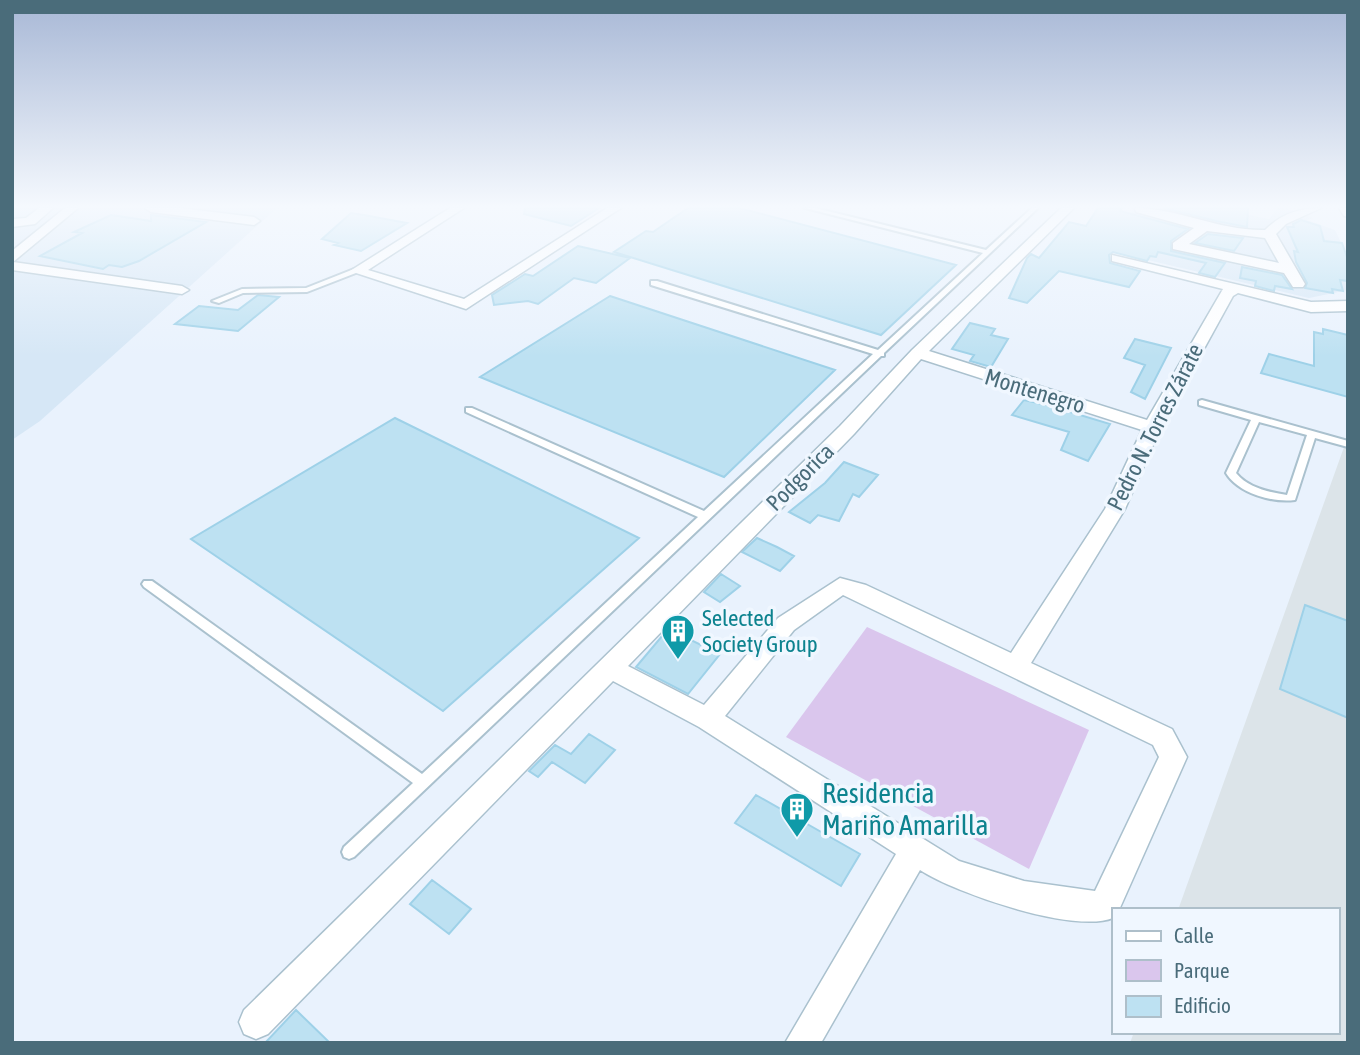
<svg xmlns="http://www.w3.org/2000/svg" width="1360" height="1055" font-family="'Asap Condensed',sans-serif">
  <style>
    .residential { fill: #d6e7f6 }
    .industrial { fill: #dce4e9 }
    .green { fill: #dac6ed }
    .building { fill: #bde1f2; stroke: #9ed1e8; stroke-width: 2 }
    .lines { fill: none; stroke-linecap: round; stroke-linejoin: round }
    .lane-casing { stroke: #aac1ce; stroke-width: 4 }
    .street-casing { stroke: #aac1ce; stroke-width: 3 }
    .lane { fill: #fff; fill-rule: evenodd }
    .street { fill: #fff; fill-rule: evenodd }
    .labels { text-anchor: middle; stroke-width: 7; stroke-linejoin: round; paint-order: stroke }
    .street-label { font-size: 23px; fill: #4a6c7a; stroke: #f0f7ff }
    .culture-label { font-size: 23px; fill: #0d838f; stroke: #f0f7ff; text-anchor: start }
    .near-culture-label { font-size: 28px; fill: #0d838f; stroke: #f0f7ff; text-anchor: start }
  </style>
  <rect width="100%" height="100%" fill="#e9f2fd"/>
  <path class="residential" d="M12,208H277L40,421L12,440Z
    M1135,208H1215L1269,219L1277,208H1284L1313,218L1307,220L1335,230L1348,257V290L1309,298L1101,249Z"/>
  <path class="industrial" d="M1348,436V1043H1130L1134,1032H1337V910H1178Z"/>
  <path class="green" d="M867,627L1089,730L1029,869L786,737Z"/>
  <path class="building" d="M525,208H599L571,226L524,214Z
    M688,208H739L956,265L881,335L614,252L646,231L653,232Z
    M1098,208H1122L1120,211L1188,229L1171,241V251L1225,263L1215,277L1199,273L1206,263L1158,252L1156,257L1150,256L1147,261L1113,252L1109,255L1110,263L1140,271L1129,287L1059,271L1027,303L1009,298L1027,258L1031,254L1039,258L1069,222L1086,226Z
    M1163,208H1248L1247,227L1216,221Z
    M351,213L364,215L407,223L361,251L334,245L338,243L322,239Z
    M111,215L151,221V215L206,222L139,261L122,267L109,265L103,269L40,256L82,233L74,232Z
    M1301,220L1320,226L1324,241L1342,243L1348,260V281L1340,280L1343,291L1332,289L1333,293L1305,288L1307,283L1296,262L1294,251L1298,252L1287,227H1294L1293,224Z
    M1208,234L1243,238L1234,251L1195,243Z
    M578,246L630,258L596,283L574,278L538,304L528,301L494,305L492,295L525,274L533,276Z
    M1242,267L1282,275L1292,289L1275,286L1274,291L1255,286L1256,281L1240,278Z
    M258,295L279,297L238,331L175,324L199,306L238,310Z
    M610,296L835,370L724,477L480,377Z
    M970,323L995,329L991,335L1008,339L991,367L970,361L974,355L952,349Z
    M1323,329L1348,335V397L1261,373L1269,354L1314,366V332L1323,334Z
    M1135,339L1171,348L1145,399L1131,392L1145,365L1124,358Z
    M1024,400L1047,405L1110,424L1088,461L1061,450L1069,432L1012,415Z
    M395,418L639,538L443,711L191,539Z
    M844,462L878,475L859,497L853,494L839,521L818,515L810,523L789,512L825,483Z
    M757,538L777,547L794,556L780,571L742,552Z
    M721,574L740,586L720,602L704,592Z
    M1305,605L1348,621V718L1280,689Z
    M668,629L720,654L688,694L636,667Z
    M589,734L615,750L585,783L552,762L538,777L529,771L555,745L571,754Z
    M756,795L860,854L841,886L735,823Z
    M432,880L471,909L449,934L410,904Z
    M296,1010L330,1043H265Z"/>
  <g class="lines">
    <defs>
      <path id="lane" d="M805,208H815L986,250L1032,208H1038L884,353V356H881L354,857L349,859L344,857L342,852L344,847L413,783L144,587L142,584L144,581H152L422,774L698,517L466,412V408H472L704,511L873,354L651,285V281H657L878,350L983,253Z
        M354,269L361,271L307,292L243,293L219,303L212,301L242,289L306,288Z
        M1202,400L1348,441V447L1315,438L1295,500C1272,503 1238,493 1226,473L1251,420L1199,405V401ZM1259,422L1307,435L1287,495C1269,492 1248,488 1236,473Z"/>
      <path id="street" d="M39,208H53L35,224L12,227V219L26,218Z
        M65,208H78L13,262L182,286L189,290L182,294L12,270V251Z
        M145,208H180L254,217L260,221L254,225L151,212Z
        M450,208H464L368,270L464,299L607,208H621L466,309L350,271Z
        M1061,208H1074L929,351L1147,420L1223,289L1112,261V255L1311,302L1348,301V311L1311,312L1238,293L1233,296L1161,427L1125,509L1031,663L1172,729L1187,757L1119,910H1113V918C1074,934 955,893 920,870L821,1043H785L896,854L699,727L613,681L268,1034L256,1039L244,1034L239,1022L244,1010L840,426L912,350ZM921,359L1142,430L1105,509L1011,653L866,585L840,578L778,618L704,705L628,666L854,434ZM843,595L1153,745L1159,757L1095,891L1024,881L959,861L725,716L794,630Z
        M1135,208C1178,208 1219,231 1265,230C1281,214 1299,208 1321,208L1286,224L1276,234L1305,284L1303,287H1293L1284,273L1173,249V243L1194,228L1136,212ZM1207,231L1265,238L1279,263L1189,244Z
        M1339,208H1348V217L1344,216Z"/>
    </defs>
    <use href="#lane" class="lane-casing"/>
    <use href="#street" class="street-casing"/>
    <use href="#lane" class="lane"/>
    <use href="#street" class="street"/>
  </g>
  <linearGradient id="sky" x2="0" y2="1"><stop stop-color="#a8b8d6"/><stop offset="0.58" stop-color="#f5f9fe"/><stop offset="1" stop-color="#f5f9fe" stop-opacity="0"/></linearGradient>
  <rect width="1360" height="356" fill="url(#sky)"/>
  <defs>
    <symbol id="building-pin" viewBox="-11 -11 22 30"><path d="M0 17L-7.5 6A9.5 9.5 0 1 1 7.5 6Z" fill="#0f9aa8" stroke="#f0f7ff"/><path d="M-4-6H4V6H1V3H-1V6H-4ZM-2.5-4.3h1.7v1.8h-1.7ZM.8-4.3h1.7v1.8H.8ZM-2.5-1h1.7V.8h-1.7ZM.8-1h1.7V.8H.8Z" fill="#fff"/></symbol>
  </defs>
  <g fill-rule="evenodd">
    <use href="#building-pin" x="659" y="612" width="38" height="52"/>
    <use href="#building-pin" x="778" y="790" width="38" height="52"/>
  </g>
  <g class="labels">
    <g class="street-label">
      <text transform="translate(1035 391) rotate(17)" y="8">Montenegro</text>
      <text transform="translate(1155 427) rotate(-63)" y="8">Pedro N. Torres Zárate</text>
      <text transform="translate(800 477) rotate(-45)" y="8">Podgorica</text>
    </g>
    <g class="culture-label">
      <text x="702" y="626">Selected<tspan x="702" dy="26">Society Group</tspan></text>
    </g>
    <g class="near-culture-label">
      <text x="822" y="803">Residencia<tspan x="822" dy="32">Mariño Amarilla</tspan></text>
    </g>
  </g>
  <rect width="1360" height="1055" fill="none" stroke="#4a6c7a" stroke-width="28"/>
  <rect x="1112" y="908" width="228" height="126" fill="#f0f7ff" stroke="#aebfca" stroke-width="2"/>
  <rect x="1126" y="931" width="35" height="10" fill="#ffffff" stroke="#aebfca" stroke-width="2"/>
  <text x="1174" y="943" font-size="21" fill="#4a6c7a">Calle</text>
  <rect x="1126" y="960" width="35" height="21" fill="#dac6ed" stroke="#aebfca" stroke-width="2"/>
  <text x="1174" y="978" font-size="21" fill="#4a6c7a">Parque</text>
  <rect x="1126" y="996" width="35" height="21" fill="#bde1f2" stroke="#aebfca" stroke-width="2"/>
  <text x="1174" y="1013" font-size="21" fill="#4a6c7a">Edificio</text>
</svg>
